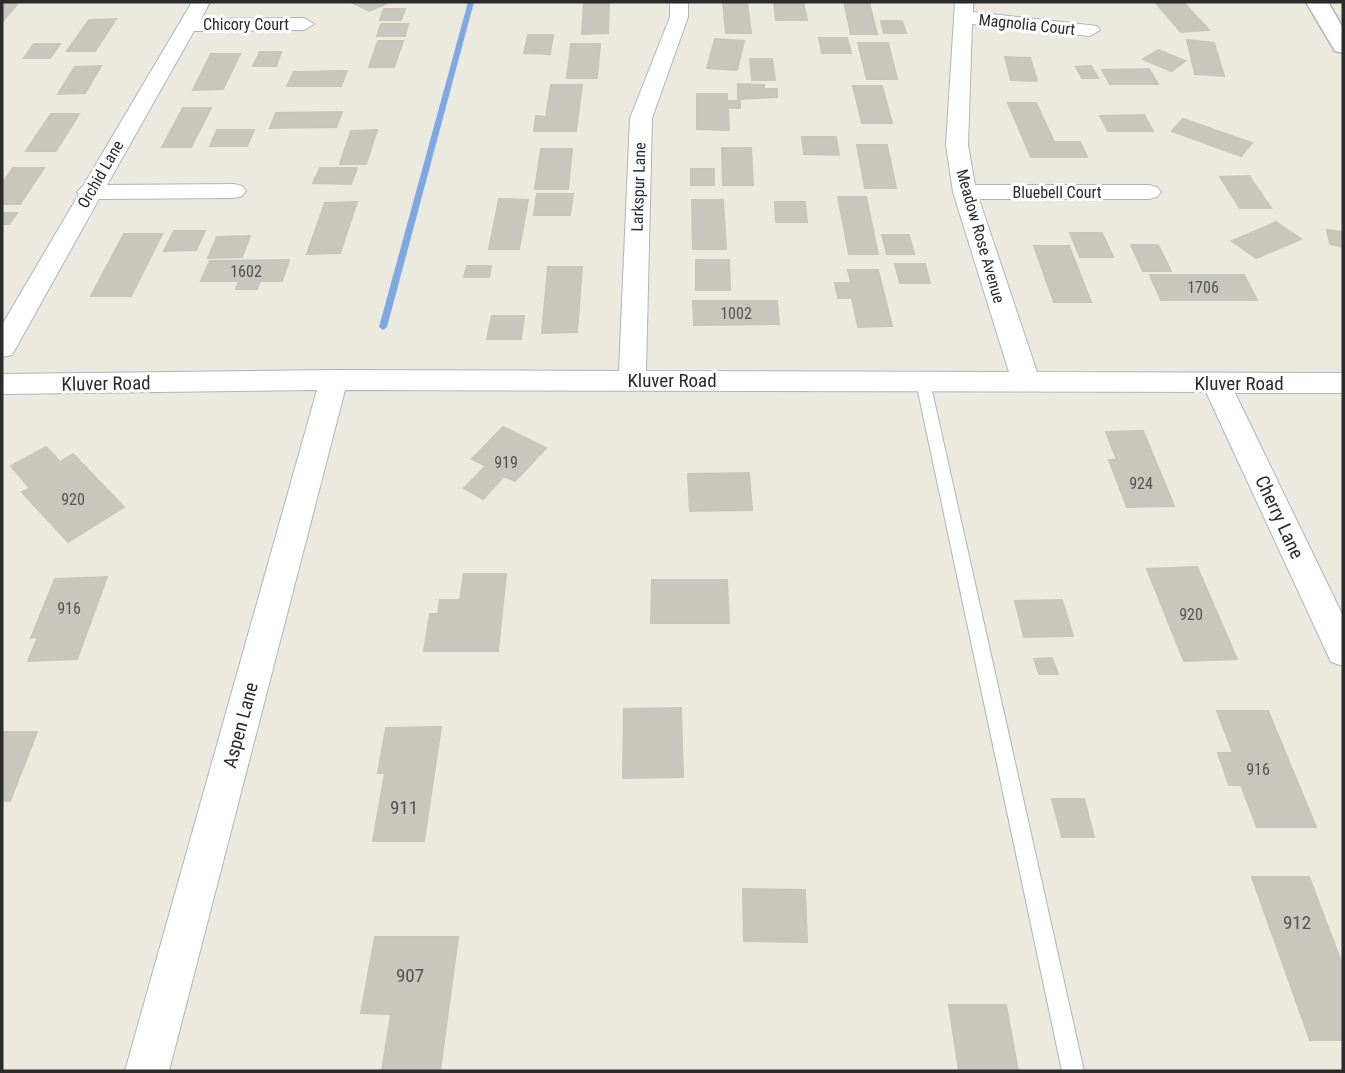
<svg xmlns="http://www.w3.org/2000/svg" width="1345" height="1073" font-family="'Roboto Condensed',sans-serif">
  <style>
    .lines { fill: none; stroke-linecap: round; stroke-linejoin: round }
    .stream { fill: #7da8e3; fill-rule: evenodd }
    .building { fill: #c7c7be; stroke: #c7c6b9; stroke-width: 2 }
    .lane-casing { stroke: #b4b2bd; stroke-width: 2 }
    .street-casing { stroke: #b4b2bd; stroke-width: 2 }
    .secondary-casing { stroke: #b4b2bd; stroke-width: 3 }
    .lane { fill: #fff; fill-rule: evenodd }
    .street { fill: #fff; fill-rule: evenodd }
    .secondary { fill: #fff; fill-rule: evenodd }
    .labels { text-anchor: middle; stroke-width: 6; stroke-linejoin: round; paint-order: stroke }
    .far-street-label { font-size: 16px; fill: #2b2b2b; stroke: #fff }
    .number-label { font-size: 16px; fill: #525250 }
    .street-label { font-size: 19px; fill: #2b2b2b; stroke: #fff }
    .near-number-label { font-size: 19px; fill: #525250 }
  </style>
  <rect width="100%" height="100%" fill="#eceadf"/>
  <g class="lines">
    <path class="stream" d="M468,2H474L387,327L383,330L379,327Z"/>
  </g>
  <path class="building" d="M2,2H19L2,22Z
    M356,2H390L369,11L353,3Z
    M584,2H609L608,33L582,34Z
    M723,2H747L751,33H726Z
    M774,2H803L807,20H776Z
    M844,2H869L877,34H851Z
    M1155,2H1183L1209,30L1181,32Z
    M384,9H405L401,20H380Z
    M116,19L95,51H67L89,20Z
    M881,21H902L906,33H884Z
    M381,24H408L405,36H377Z
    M528,35H553L550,54L524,53Z
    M819,38H847L851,53H822Z
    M715,39L744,41L737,70L707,68Z
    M1187,40L1214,43L1224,76L1195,74Z
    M378,41H403L394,67H369Z
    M858,43H888L897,79H867Z
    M34,44H60L50,58H24Z
    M571,44H600L597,78H567Z
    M1158,50L1185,61L1171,71L1143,59Z
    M260,52H281L276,66H253Z
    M211,54H240L223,89L193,90Z
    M1005,57L1030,58L1037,81L1011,80Z
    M750,59H772L775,80H752Z
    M101,66L85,93L58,94L75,67Z
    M1091,66L1098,78H1082L1076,67Z
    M1149,69L1158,84H1110L1102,70Z
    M347,71L341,86H287L294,72Z
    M738,84L764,85V89H777V97L738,99Z
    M551,85H582L576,131H534L536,116L546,117Z
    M853,86H882L892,123H862Z
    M697,94H727V101H740V108H728L729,130L697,129Z
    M1008,103H1036L1054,142H1080L1087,157H1031Z
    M183,108H211L191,147H162Z
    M342,112L336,127L270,128L276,113Z
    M51,114H79L56,151H26Z
    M1144,115L1153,131H1108L1100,116Z
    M1183,119L1252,143L1241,156L1172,131Z
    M217,130H254L247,146H210Z
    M377,130L366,164H340L351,131Z
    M802,137H836L839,155L804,154Z
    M857,145H887L896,188H865Z
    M722,148H751L753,185H723Z
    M541,149H572L568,189H535Z
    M13,168H44L20,204H2V184Z
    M320,168H357L351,184L313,183Z
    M691,169H714V185H691Z
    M1249,176L1271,208H1240L1220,177Z
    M537,194H573L570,215H534Z
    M838,197H866L878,254H849Z
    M499,199L528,200L519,249H489Z
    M692,200H723L726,249H693Z
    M357,202L340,253L307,254L325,203Z
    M775,202H805L807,222H776Z
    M2,213H17L9,224H2Z
    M1276,222L1301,239L1256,258L1232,241Z
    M1327,230L1342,232L1343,247L1330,244Z
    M174,231H205L196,250L164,251Z
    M1070,233H1102L1113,257H1080Z
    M124,234H162L131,296H91Z
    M882,235H909L914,254H887Z
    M250,236L242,257L208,258L217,237Z
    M1131,245H1158L1171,271H1143Z
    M1034,246H1069L1091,302H1054Z
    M289,260L282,281H260L257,289H236L239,281H201L210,261Z
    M696,260H729L730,290H696Z
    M895,264H925L930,283H900Z
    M467,266H491L489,277H464Z
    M548,267H582L577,332L542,333Z
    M848,270H878L892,326L858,327L852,298H838L835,283H851Z
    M1150,275H1244L1257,300H1161Z
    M693,301H777L779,324L694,325Z
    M492,316H524L521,339H487Z
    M503,427L546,448L515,481L504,476L483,499L464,488L486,466L472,459Z
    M1143,431L1174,506L1127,507L1109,460H1117L1106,432Z
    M46,447L60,462L73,454L124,507L68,542L22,492L30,488L11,466Z
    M749,473L752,510L690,511L688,474Z
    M1197,567L1237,659L1184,661L1147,569Z
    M464,574H506L498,651H424L430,614H438L440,600H460Z
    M107,577L77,659L28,661L38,637L31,638L55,579Z
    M652,580H727L729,623H651Z
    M1062,600L1073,636L1024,637L1015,601Z
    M1052,658L1058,674H1039L1034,659Z
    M681,708L683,777L623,778L624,709Z
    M1217,711H1268L1316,827H1257L1241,785H1229L1218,753H1233Z
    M441,727L424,841H373L385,773H378L386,728Z
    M2,732H37L10,801H2Z
    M1052,799H1084L1094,837H1062Z
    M1252,877H1309L1343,967V1040H1310Z
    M743,889L805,890L807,942L744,941Z
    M375,937H458L440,1071H382L391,1014L361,1013Z
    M949,1005H1006L1018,1071H959Z"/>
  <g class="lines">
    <defs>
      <path id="lane" d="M923,377L930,382L1084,1071H1062L916,382Z"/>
      <path id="street" d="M192,2H210L201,19L304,18L314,24L304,30L194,31L107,185L234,184L242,186L246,191L242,196L234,198L99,199L12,355L2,357V325L79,194L77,192L83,186Z
        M670,2H688V17L652,118L646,371L1009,372L953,192L946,145L955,2H973V12L1097,26L1100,30L1090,36L972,24L968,145L975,185H1149L1157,187L1161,192L1157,197L1149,199H979L1037,372L1343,373V393H1235L1343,616V666L1331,662L1206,392L345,390L169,1071H125L317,390L2,394V374L334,370L619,371L630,118L670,17Z"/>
      <path id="secondary" d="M1306,2H1328L1343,28V53L1335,51Z"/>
    </defs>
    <use href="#lane" class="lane-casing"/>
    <use href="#street" class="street-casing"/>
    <use href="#secondary" class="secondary-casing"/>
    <use href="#lane" class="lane"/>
    <use href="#street" class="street"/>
    <use href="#secondary" class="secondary"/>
  </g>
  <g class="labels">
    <g class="far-street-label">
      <text x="246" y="30">Chicory Court</text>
      <text transform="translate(1027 24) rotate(6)" y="6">Magnolia Court</text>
      <text transform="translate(100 174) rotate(-60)" y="6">Orchid Lane</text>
      <text transform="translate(638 187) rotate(-88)" y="6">Larkspur Lane</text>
      <text x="1057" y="198">Bluebell Court</text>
      <text transform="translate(981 236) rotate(74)" y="6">Meadow Rose Avenue</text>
    </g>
    <g class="number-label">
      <text x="246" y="277">1602</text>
      <text x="1203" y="293">1706</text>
      <text x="736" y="319">1002</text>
      <text x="506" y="468">919</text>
      <text x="1141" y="489">924</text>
      <text x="73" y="505">920</text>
      <text x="69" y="614">916</text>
      <text x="1191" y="620">920</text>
      <text x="1258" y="775">916</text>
    </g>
    <g class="street-label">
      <text x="672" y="387">Kluver Road</text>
      <text transform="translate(106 383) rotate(-1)" y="7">Kluver Road</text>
      <text x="1239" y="390">Kluver Road</text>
      <text transform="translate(1280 517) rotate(65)" y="7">Cherry Lane</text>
      <text transform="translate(240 725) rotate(-75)" y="7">Aspen Lane</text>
    </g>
    <g class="near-number-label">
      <text x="404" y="814">911</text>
      <text x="1297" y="929">912</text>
      <text x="410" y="982">907</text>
    </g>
  </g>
  <rect width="1345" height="1073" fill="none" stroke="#2b2b2b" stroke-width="7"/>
</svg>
